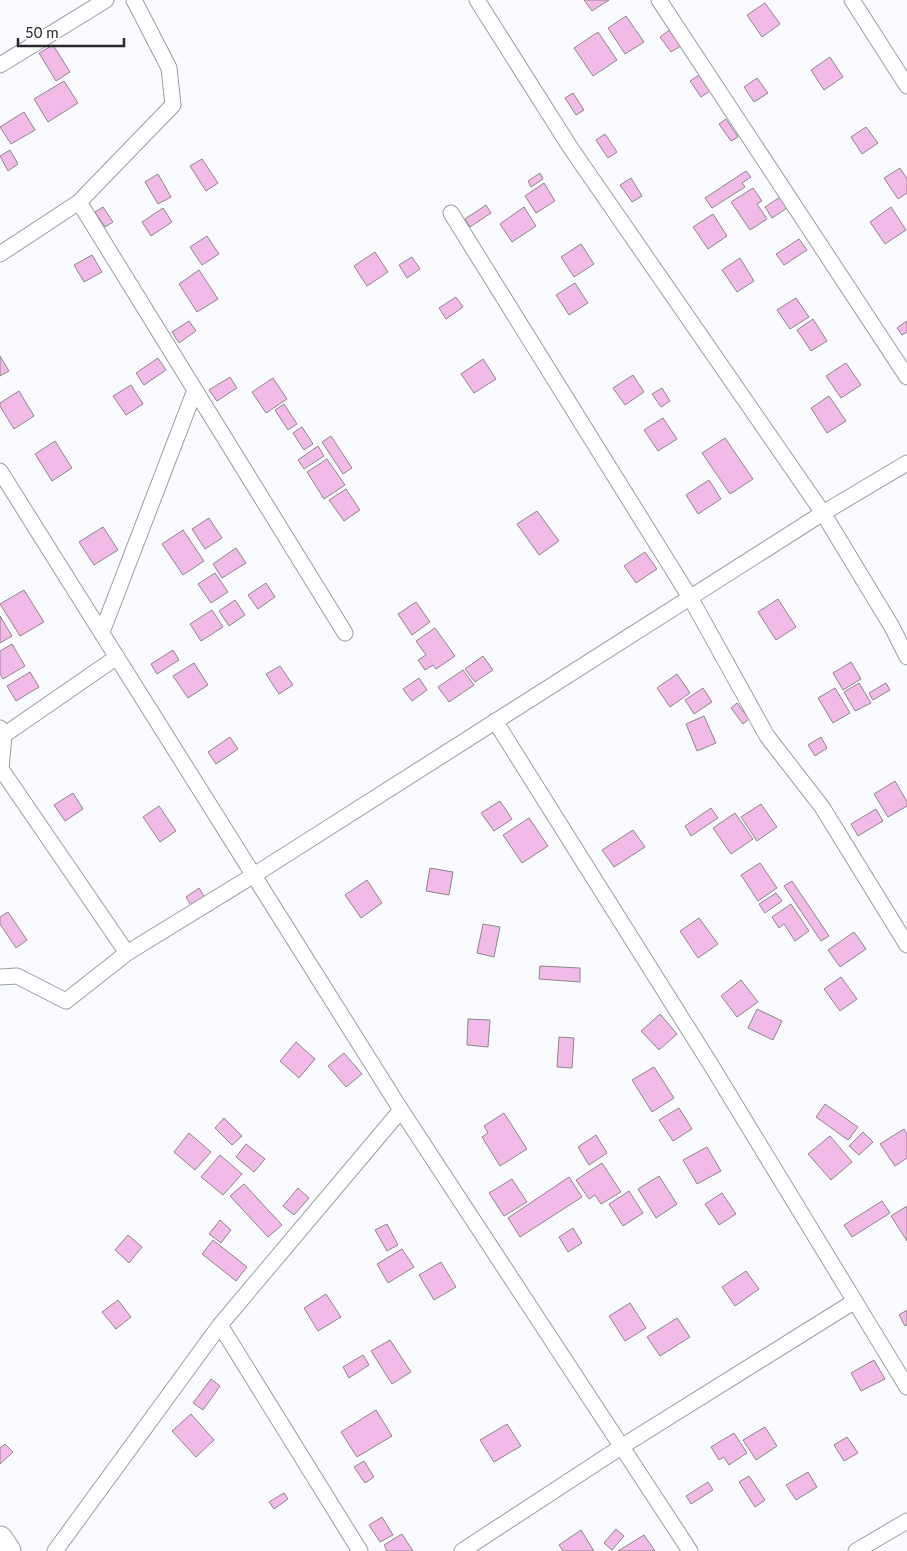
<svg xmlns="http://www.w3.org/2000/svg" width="907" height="1551" font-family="Lato,sans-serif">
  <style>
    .building { fill: #f2bae7; stroke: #8e868c }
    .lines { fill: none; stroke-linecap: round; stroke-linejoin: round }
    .minor-casing { stroke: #999da5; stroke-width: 17 }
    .trunk-casing { stroke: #999da5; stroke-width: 27 }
    .minor { stroke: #fff; stroke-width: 15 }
    .trunk { stroke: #fff; stroke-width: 25 }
  </style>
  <rect width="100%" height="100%" fill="#fafbff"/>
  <path class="building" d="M584,0H609L592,11Z
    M765,3L780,24L762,37L747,15Z
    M626,16L644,42L625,54L608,28Z
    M671,29L682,45L671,52L660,37Z
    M598,32L617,60L593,76L574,48Z
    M53,45L70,72L56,81L39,53Z
    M830,57L843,77L824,90L811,70Z
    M699,75L710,91L701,97L690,81Z
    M757,78L768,93L754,102L744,87Z
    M64,81L78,103L48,122L34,99Z
    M573,93L584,110L576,115L565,98Z
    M24,112L35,130L11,144L0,127Z
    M726,119L738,137L731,141L719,124Z
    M866,127L878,143L862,154L851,137Z
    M605,134L617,152L608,158L596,140Z
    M10,150L18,164L8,171L0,156Z
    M202,159L218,183L206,191L190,166Z
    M900,168L907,179V193L898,199L884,178Z
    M746,171L751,177L742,183L745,187L712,208L705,198Z
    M540,173L543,179L531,187L528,181Z
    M158,174L171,197L158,204L145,182Z
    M631,178L642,196L632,202L620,185Z
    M544,183L555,201L536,213L525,196Z
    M753,188L762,201L757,204L767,219L750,230L731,202Z
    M780,197L787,208L772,218L765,207Z
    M486,205L491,213L470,227L465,219Z
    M103,207L113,222L105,227L95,212Z
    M524,207L536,226L512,242L500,224Z
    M891,207L906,230L885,244L870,222Z
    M163,208L172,222L151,236L142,222Z
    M713,214L727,236L708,249L693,227Z
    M207,236L219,254L202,265L190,247Z
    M799,239L807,250L784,265L776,254Z
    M581,244L594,264L574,277L561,257Z
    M375,252L388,272L367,286L354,266Z
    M92,255L102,272L84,282L74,265Z
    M412,257L420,269L407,278L399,265Z
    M740,258L754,281L737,292L722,270Z
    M199,270L218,299L197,312L179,284Z
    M575,283L588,303L569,315L556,295Z
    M456,297L463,307L446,319L439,308Z
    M796,298L809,317L790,329L777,310Z
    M813,319L827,341L811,351L797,330Z
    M189,321L196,331L179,343L172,332Z
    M907,321V332L902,335L897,328Z
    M0,356L9,371L0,376Z
    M158,358L166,370L144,385L136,373Z
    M483,359L496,379L474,393L461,374Z
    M846,363L861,385L841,398L826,376Z
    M633,375L644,392L625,405L613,388Z
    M230,377L237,388L217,401L209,390Z
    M273,378L287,399L266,413L252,392Z
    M131,385L143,404L126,415L113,396Z
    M662,388L670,401L661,407L652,394Z
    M19,391L34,416L14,429L0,406V403Z
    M829,396L846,421L827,433L811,408Z
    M284,404L297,424L288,430L275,410Z
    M663,418L677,439L658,451L644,430Z
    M302,427L313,444L304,450L293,433Z
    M331,436L352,468L343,474L322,442Z
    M725,438L753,479L730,494L702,453Z
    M55,441L72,468L52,481L35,454Z
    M318,446L324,456L304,469L298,460Z
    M327,459L345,485L324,499L307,472Z
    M709,480L721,499L698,514L686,495Z
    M346,489L360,510L344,521L329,500Z
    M537,511L559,541L539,555L517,524Z
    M209,518L222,538L205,549L192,529Z
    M103,527L118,550L94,565L79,542Z
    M183,530L204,561L183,575L162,544Z
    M236,548L246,563L222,578L213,564Z
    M645,552L657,569L636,583L624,566Z
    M215,573L228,592L211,603L198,584Z
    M266,583L275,597L258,609L248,595Z
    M24,590L44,622L20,636L0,604Z
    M778,599L796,627L776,640L758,612Z
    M235,600L245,615L229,626L219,611Z
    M416,602L430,622L412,635L398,614Z
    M212,610L223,627L201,641L190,624Z
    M0,616L12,636L0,643Z
    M435,628L455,656L436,669L433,665L425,670L418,660L426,655L416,641Z
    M12,644L25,666L3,679L0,674V651Z
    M173,650L179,660L157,674L151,664Z
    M483,656L493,670L475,682L465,669Z
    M851,662L861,679L843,690L833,673Z
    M194,663L208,685L188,698L173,676Z
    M280,666L293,685L279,694L266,674Z
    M463,670L474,685L449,702L438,687Z
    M30,672L39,687L16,701L7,686Z
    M677,674L690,693L670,707L657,688Z
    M419,678L427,690L412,701L403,689Z
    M859,683L871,703L855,711L844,692Z
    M886,683L890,690L873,700L869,693Z
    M703,688L712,702L694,714L685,700Z
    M835,688L850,713L833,723L818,698Z
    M737,703L749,719L743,724L731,708Z
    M704,716L716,743L697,751L686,724Z
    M230,737L238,749L216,764L208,752Z
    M821,737L827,748L815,756L808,745Z
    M895,781L907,802V806L888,817L874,794Z
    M73,793L83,809L65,821L54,805Z
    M500,801L512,819L494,831L481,813Z
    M761,804L777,827L757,841L741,817Z
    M159,806L176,831L160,842L143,817Z
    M711,808L718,818L691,836L685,826Z
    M876,809L883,821L858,836L851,824Z
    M735,813L753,839L731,854L713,828Z
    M529,818L548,846L522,863L503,835Z
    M633,830L645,847L614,867L602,850Z
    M760,863L777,888L758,901L741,875Z
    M430,868L453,872L449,895L426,891Z
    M367,880L382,903L361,918L345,895Z
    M792,881L829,936L821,941L784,886Z
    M199,888L207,901L194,910L186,897Z
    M776,893L782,901L765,913L759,904Z
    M791,904L809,931L795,941L784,924L779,928L772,917Z
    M8,912L27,940L16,948L0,924V917Z
    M699,918L718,944L698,958L680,931Z
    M483,924L500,927L494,957L477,953Z
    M854,932L866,949L840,967L828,950Z
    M540,966L580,968V982L539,979Z
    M841,977L857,999L840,1011L824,989Z
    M741,980L758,1002L737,1017L721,996Z
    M757,1009L782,1021L773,1040L748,1028Z
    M660,1014L677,1034L659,1050L641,1031Z
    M468,1019L490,1020L488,1047L467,1045Z
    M559,1037L574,1038L572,1068L557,1067Z
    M296,1042L315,1059L299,1078L280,1061Z
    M344,1053L362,1074L346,1087L328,1066Z
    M654,1067L674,1098L652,1112L632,1080Z
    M825,1104L858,1127L848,1140L816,1117Z
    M679,1108L692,1129L673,1141L659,1120Z
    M504,1113L527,1149L500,1166L482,1137L488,1133L484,1126Z
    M224,1118L242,1136L232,1145L215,1128Z
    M904,1129L907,1134V1158L895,1166L880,1144Z
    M863,1132L873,1142L859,1155L849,1146Z
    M189,1133L211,1152L195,1170L174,1152Z
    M596,1135L607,1153L589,1165L578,1147Z
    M830,1136L852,1162L831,1180L808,1154Z
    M246,1144L265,1159L254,1172L236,1157Z
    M707,1147L721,1171L697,1184L683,1160Z
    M220,1155L242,1174L223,1195L201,1177Z
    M602,1163L621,1192L601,1204L595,1195L589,1199L576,1180Z
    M659,1176L677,1204L656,1218L638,1189Z
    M569,1177L582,1197L520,1237L508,1218Z
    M512,1179L527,1202L504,1216L489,1193Z
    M244,1184L282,1225L268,1237L230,1196Z
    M298,1188L309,1198L294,1215L283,1206Z
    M629,1191L643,1213L623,1226L609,1204Z
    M722,1193L736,1214L719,1225L705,1204Z
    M882,1201L890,1213L852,1237L844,1225Z
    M907,1206V1241L891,1216Z
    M220,1220L231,1230L221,1243L209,1234Z
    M387,1224L398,1245L387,1251L375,1230Z
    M573,1228L582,1243L568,1252L559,1237Z
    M128,1235L142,1247L129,1263L115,1250Z
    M213,1240L247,1267L236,1281L202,1254Z
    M402,1249L414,1267L388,1283L377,1264Z
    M441,1262L456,1287L434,1300L419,1275Z
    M746,1271L759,1289L735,1306L722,1287Z
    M326,1294L341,1317L318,1331L304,1308Z
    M118,1300L131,1317L116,1329L102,1312Z
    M630,1303L646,1328L625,1341L609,1316Z
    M907,1310V1325L905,1326L899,1315Z
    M677,1318L690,1337L660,1356L647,1337Z
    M390,1340L411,1372L392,1384L371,1351Z
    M363,1355L369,1365L349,1378L343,1367Z
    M874,1360L885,1379L861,1391L851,1373Z
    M211,1379L220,1386L203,1410L193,1403Z
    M376,1410L392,1436L357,1457L341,1432Z
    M191,1414L214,1440L196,1457L172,1431Z
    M507,1424L521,1446L494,1462L480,1440Z
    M765,1427L777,1446L756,1460L743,1440Z
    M734,1433L747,1453L729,1465L724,1457L719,1460L711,1447Z
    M847,1437L858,1453L844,1461L834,1445Z
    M5,1444L13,1452L0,1464V1448Z
    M364,1461L374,1477L365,1483L354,1467Z
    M808,1472L817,1487L796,1500L786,1485Z
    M749,1476L765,1500L755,1507L739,1482Z
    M708,1482L713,1490L691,1504L686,1496Z
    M284,1493L288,1499L274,1509L269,1502Z
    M382,1517L393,1535L380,1542L369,1525Z
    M616,1529L624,1536L612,1550L604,1543Z
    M581,1530L594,1551H563L559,1545Z
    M402,1534L413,1551H387L384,1545Z
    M644,1535L655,1551H618Z"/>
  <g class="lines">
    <defs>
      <path id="minor" d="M477,0L570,147L823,513L892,627L907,657
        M659,0L907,377
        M852,0L907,86
        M0,65L106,0
        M79,202L345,633
        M451,213L691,599L767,736L822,807L907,945
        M0,254L79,202L173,105L169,68L134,0
        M0,471L401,1110L690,1551
        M102,632L195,390
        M495,721L711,1065L907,1387
        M0,728L4,735L1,769L127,953
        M4,735L117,657
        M0,977L17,976L66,1001L127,953L254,875L823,513L907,463
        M220,1325L360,1551
        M55,1551L220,1325L401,1110
        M462,1551L621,1447L855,1301
        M856,1551L907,1521"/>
      <path id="trunk" d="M0,1539L8,1551"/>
    </defs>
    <use href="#minor" class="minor-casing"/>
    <use href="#trunk" class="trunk-casing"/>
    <use href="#minor" class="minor"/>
    <use href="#trunk" class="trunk"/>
  </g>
  <path d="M18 38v8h106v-8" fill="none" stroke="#292a2d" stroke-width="2.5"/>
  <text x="25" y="38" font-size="15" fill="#292a2d" stroke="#ffffff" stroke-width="4" paint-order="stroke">50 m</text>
</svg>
